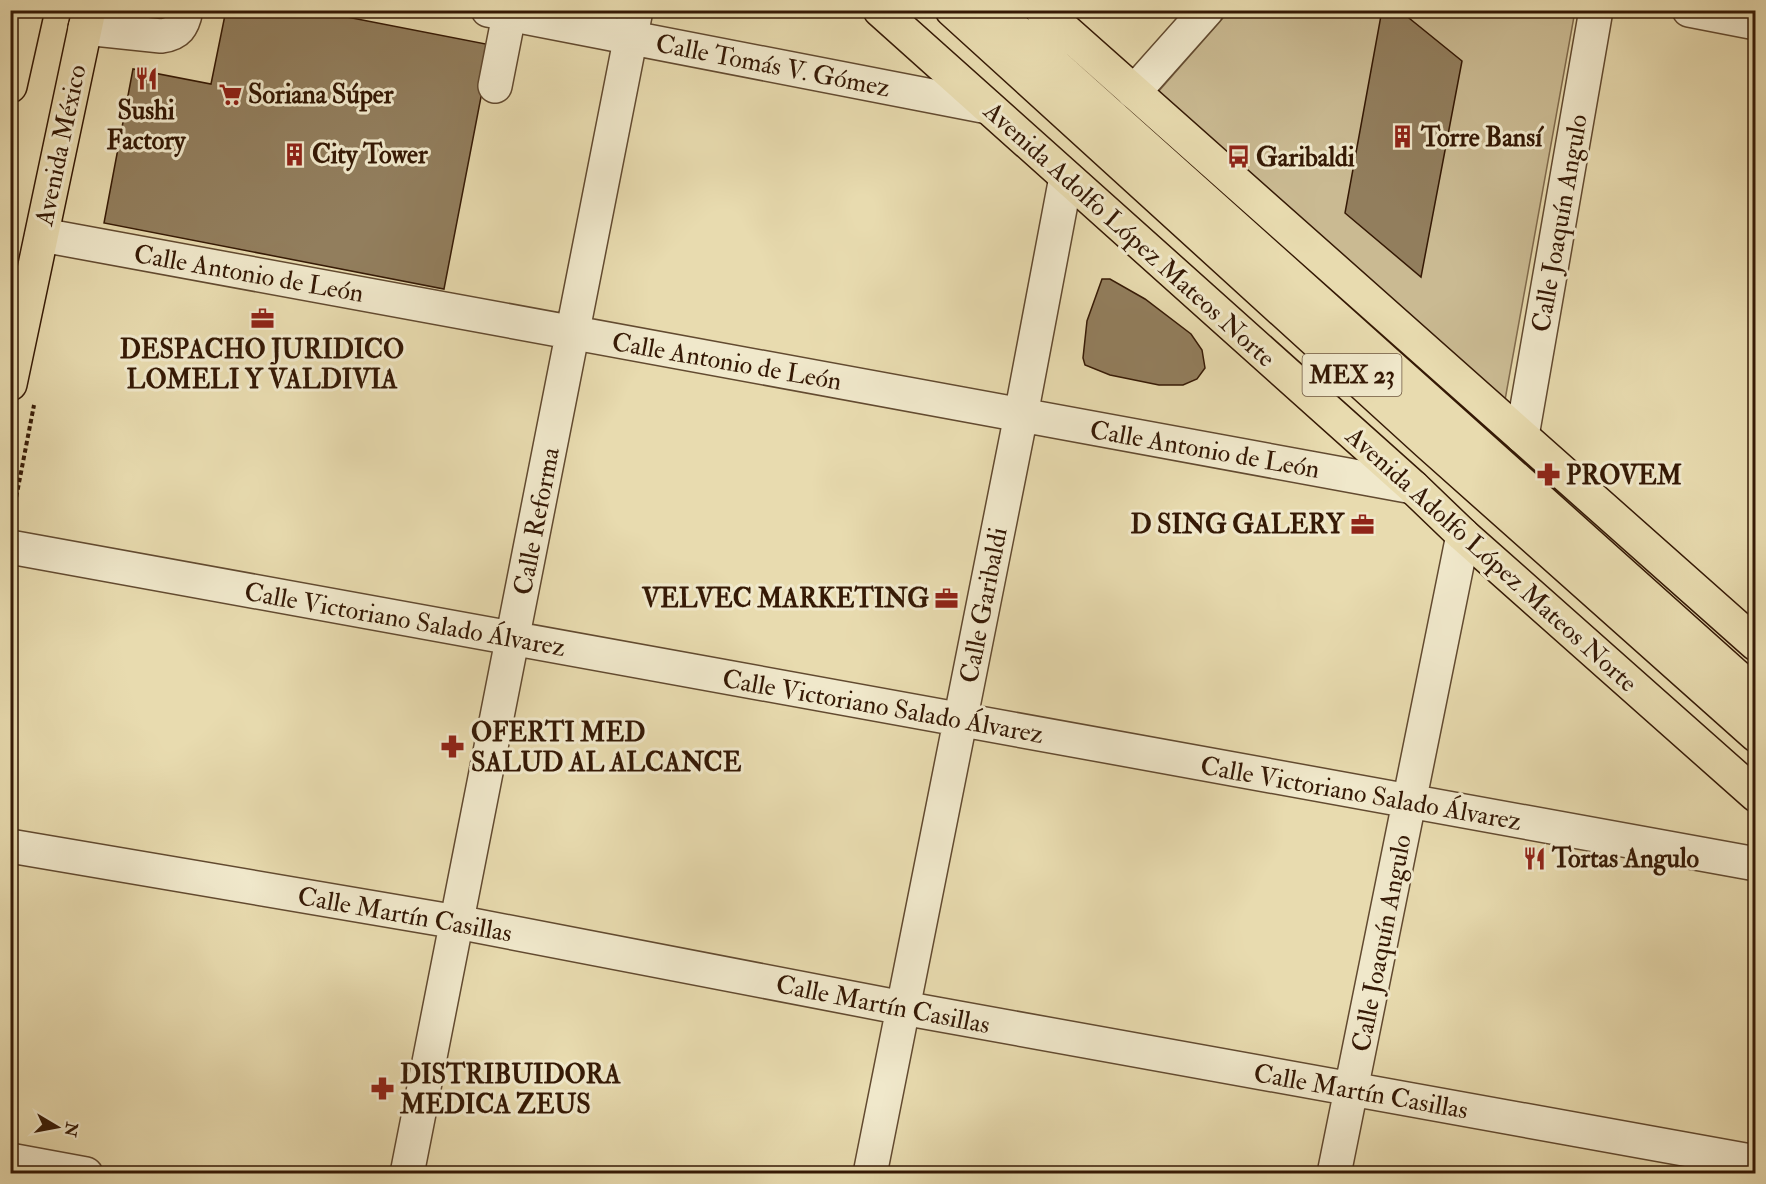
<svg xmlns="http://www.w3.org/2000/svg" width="1766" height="1184" font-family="'IM FELL Double Pica',serif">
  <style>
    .green { fill: #caba92; stroke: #806a4c; stroke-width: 1.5 }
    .building { fill: #927e5d; stroke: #351905; stroke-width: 1.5 }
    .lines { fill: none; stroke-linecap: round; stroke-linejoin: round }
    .minor-casing { stroke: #624a30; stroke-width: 36 }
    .major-casing { stroke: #351905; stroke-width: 36 }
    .path { stroke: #351905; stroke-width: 4; stroke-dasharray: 4.5 3; stroke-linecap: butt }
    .minor { stroke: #f0e8cb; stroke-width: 33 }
    .major { stroke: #e8dbaf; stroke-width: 33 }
    .labels { text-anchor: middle; stroke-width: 6; stroke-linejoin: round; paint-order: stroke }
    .shield { fill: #f0e8cb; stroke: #6d5740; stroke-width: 1.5 }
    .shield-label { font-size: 24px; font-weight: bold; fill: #351905 }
    .street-label { font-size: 26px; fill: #351905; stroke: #f0e8cb }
    .poi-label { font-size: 26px; font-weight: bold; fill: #351905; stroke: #f0e8cb; text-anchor: start }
  </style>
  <rect width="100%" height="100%" fill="#e8dbaf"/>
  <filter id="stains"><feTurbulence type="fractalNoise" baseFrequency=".00333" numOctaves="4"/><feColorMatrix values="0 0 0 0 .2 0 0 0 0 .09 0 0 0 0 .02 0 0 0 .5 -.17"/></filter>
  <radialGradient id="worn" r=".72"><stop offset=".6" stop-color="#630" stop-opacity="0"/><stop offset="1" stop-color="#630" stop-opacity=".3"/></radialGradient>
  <path class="green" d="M1229,11H1575L1505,400L1158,92Z"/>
  <path class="building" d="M226,10H311L491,45L444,289L104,223L133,69L211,84Z
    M767,10H804L799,17Z
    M1382,10H1399L1462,61L1421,277L1345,213Z
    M1102,279H1110L1145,299L1191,334L1202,350L1205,368L1197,379L1183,385H1159L1110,375L1085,365L1083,358L1087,321Z"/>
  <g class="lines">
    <defs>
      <path id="minor" d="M488,10L988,107
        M1689,10L1756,23
        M85,28L161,36C178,34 183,26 186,10
        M495,86L509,15
        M1134,92L1207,10
        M42,235L1413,487
        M1522,436L1596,10
        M10,547L1756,864
        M10,846L457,922L903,1008L1756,1162
        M10,1160L86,1174
        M407,1174L636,10
        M870,1174L1021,415L1066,177
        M1334,1174L1463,535"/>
      <path id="major" d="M880,10L1413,487L1463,535L1756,795
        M952,10L1428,443L1756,735
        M993,10L1756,694
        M1042,10L1756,644
        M10,86L27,10
        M10,384L89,10"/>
    </defs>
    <use href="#minor" class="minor-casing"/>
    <use href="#major" class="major-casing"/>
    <path class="path" d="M12,519L34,405"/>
    <use href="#minor" class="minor"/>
    <use href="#major" class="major"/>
  </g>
  <defs>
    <symbol id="restaurant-bare" viewBox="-9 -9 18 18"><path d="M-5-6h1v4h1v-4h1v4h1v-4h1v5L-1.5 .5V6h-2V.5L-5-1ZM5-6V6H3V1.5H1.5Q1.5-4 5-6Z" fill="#8f2418" stroke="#f0e8cb" stroke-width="2.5" paint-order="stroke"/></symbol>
    <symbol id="supermarket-bare" viewBox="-9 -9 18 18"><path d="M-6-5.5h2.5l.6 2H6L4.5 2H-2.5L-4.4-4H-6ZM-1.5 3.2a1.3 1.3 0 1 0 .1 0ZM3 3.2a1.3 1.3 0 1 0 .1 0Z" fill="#8f2418" stroke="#f0e8cb" stroke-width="2.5" paint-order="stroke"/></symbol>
    <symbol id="building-bare" viewBox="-9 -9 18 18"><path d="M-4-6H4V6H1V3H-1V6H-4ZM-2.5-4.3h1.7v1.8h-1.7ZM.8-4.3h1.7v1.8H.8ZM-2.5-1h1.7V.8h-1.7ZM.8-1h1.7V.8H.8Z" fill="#8f2418" stroke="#f0e8cb" stroke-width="2.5" paint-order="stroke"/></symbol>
    <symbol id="bus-bare" viewBox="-9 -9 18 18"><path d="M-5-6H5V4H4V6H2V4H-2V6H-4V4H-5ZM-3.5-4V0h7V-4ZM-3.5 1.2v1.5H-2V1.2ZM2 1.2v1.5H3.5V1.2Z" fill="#8f2418" stroke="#f0e8cb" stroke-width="2.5" paint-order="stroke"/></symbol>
    <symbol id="office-bare" viewBox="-9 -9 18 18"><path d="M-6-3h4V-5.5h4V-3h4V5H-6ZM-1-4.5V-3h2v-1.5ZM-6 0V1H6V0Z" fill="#8f2418" stroke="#f0e8cb" stroke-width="2.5" paint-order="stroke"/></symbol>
    <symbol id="pharmacy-bare" viewBox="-9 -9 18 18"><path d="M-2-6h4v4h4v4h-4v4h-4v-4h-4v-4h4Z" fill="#8f2418" stroke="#f0e8cb" stroke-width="2.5" paint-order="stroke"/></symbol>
  </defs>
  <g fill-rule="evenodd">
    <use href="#restaurant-bare" x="130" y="62" width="33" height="33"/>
    <use href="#supermarket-bare" x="214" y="78" width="33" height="33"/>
    <use href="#building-bare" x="1386" y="120" width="33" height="33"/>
    <use href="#building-bare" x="278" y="138" width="33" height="33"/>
    <use href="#bus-bare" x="1222" y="140" width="33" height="33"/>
    <use href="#office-bare" x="246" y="302" width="33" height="33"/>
    <use href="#pharmacy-bare" x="1532" y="458" width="33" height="33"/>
    <use href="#office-bare" x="1346" y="508" width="33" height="33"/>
    <use href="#office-bare" x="930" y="582" width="33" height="33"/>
    <use href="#pharmacy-bare" x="436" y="730" width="33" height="33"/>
    <use href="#restaurant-bare" x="1518" y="842" width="33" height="33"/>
    <use href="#pharmacy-bare" x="366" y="1072" width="33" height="33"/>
  </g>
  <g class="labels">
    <rect class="shield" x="1302.5" y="354" width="99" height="42" rx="4.5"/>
    <g class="shield-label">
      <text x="1352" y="383">MEX 23</text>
    </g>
    <g class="street-label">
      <text transform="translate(773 65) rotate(11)" y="9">Calle Tomás V. Gómez</text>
      <text transform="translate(60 145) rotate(-78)" y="9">Avenida México</text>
      <text transform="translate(1559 223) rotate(-80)" y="9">Calle Joaquín Angulo</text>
      <text transform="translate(1130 234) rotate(42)" y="9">Avenida Adolfo López Mateos Norte</text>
      <text transform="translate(249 273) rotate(10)" y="9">Calle Antonio de León</text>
      <text transform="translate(727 361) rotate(10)" y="9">Calle Antonio de León</text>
      <text transform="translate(1205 449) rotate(10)" y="9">Calle Antonio de León</text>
      <text transform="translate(536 521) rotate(-79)" y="9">Calle Reforma</text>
      <text transform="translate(1492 559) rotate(42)" y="9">Avenida Adolfo López Mateos Norte</text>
      <text transform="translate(983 605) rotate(-79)" y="9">Calle Garibaldi</text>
      <text transform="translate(405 619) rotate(10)" y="9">Calle Victoriano Salado Álvarez</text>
      <text transform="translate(883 706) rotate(10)" y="9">Calle Victoriano Salado Álvarez</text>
      <text transform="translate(1361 793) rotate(10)" y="9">Calle Victoriano Salado Álvarez</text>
      <text transform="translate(405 914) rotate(10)" y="9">Calle Martín Casillas</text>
      <text transform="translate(1381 943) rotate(-79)" y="9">Calle Joaquín Angulo</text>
      <text transform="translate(883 1004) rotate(11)" y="9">Calle Martín Casillas</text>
      <text transform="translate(1361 1091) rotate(10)" y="9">Calle Martín Casillas</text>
    </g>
    <g class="poi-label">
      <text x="248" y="103">Soriana Súper</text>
      <text x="146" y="119" text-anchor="middle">Sushi<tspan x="146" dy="30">Factory</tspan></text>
      <text x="1421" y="146">Torre Bansí</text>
      <text x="312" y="163">City Tower</text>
      <text x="1256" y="166">Garibaldi</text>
      <text x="262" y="358" text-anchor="middle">DESPACHO JURIDICO<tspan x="262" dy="30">LOMELI Y VALDIVIA</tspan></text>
      <text x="1566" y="484">PROVEM</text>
      <text x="1344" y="533" text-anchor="end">D SING GALERY</text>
      <text x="929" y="607" text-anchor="end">VELVEC MARKETING</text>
      <text x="471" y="741">OFERTI MED<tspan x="471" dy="30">SALUD AL ALCANCE</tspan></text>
      <text x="1552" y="867">Tortas Angulo</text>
      <text x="400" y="1083">DISTRIBUIDORA<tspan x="400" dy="30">MEDICA ZEUS</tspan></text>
    </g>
  </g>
  <rect width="1766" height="1184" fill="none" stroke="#e8dbaf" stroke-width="36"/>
  <rect x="12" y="12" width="1742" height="1160" fill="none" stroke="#351905" stroke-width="3"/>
  <rect x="18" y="18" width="1730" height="1148" fill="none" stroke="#351905" stroke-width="1.5"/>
  <g transform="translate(57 1127) rotate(100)" stroke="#f0e8cb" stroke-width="4.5" paint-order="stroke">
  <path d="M0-4.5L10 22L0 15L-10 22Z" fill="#351905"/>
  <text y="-9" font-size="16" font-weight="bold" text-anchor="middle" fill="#351905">N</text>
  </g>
  <rect width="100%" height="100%" filter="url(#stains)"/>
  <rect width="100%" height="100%" fill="url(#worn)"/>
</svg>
